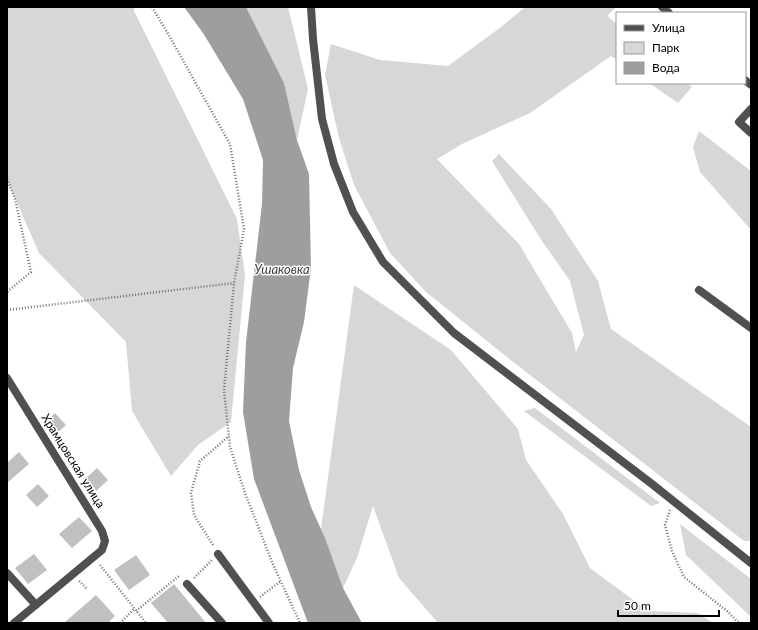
<svg xmlns="http://www.w3.org/2000/svg" width="758" height="630" font-family="Lato,sans-serif">
  <style>
    .green { fill: #d7d7d7 }
    .water { fill: #9e9e9e }
    .building { fill: #c0c0c0 }
    .lines { fill: none; stroke-linecap: round; stroke-linejoin: round }
    .path { stroke: #727272; stroke-width: 2.5; stroke-dasharray: 1 2; stroke-linecap: butt }
    .lane { stroke: #505050; stroke-width: 8 }
    .street { stroke: #505050; stroke-width: 8 }
    .labels { text-anchor: middle; stroke-width: 3; stroke-linejoin: round; paint-order: stroke }
    .street-label { font-size: 12px; fill: #000; stroke: #fff }
    .water-label { font-size: 13px; font-style: italic; fill: #3f3f3f; stroke: #fff }
  </style>
  <rect width="100%" height="100%" fill="#fff"/>
  <path class="green" d="M7,7H134V11L237,219L245,275L231,422L198,445L171,476L132,411L126,342L39,253L7,180Z
    M246,7H288L308,89L297,140L284,83Z
    M525,7H616L607,16L617,24V60L611,56L530,113L462,144L437,159L519,244L572,333L576,352L584,335L570,281L540,238L492,161L499,154L551,209L598,281L611,329L751,427V541H744L512,361L426,292L390,253L354,185L339,138L325,75L331,44L380,60L448,66L501,27Z
    M649,83H687L692,87L678,103Z
    M699,131L751,171V230L700,172L693,147Z
    M354,285L451,350L518,429L526,460L563,514L590,568L648,611L698,613L713,623H438L399,578L373,506L357,558L343,588L321,529Z
    M535,408L660,503L651,506L524,411Z
    M680,524L751,579V617L686,555Z"/>
  <path class="water" d="M184,7H246L284,83L297,140L309,174L311,268L304,322L293,368L289,421L299,470L311,507L325,538L343,588L362,623H308L254,479L243,412L246,342L262,204L263,160L243,99L203,33Z"/>
  <path class="building" d="M55,413L66,425L54,436L43,424Z
    M19,452L29,464L7,483V463Z
    M97,468L108,480L96,491L85,479Z
    M38,484L49,496L37,507L26,495Z
    M79,517L92,531L72,548L59,534Z
    M34,554L47,570L28,584L15,568Z
    M136,555L150,575L129,590L114,570Z
    M174,584L206,623H168L151,603Z
    M96,595L115,616L108,623H64Z"/>
  <g class="lines">
    <path class="path" d="M152,7L167,32L230,144L244,229L234,283L224,390L230,447L245,493L272,562L300,623
      M7,179L15,199L31,272L7,292
      M7,310L234,283
      M670,510L665,525L672,551L684,577L727,611L739,623
      M213,545L194,515L191,493L200,461L229,436
      M100,565L146,623
      M194,578L212,560
      M79,581L87,589
      M260,597L281,581
      M136,611L179,576
      M120,623L134,609"/>
    <path class="lane" d="M662,7L669,13
      M745,80L751,85
      M751,109L739,122L751,133
      M699,290L751,328
      M187,584L222,623"/>
    <path class="street" d="M311,7L313,39L322,119L334,164L353,212L383,262L454,333L652,484L751,563
      M7,378L102,531L105,541L102,550L14,623
      M218,554L269,623
      M7,573L36,605"/>
  </g>
  <g class="labels">
    <g class="street-label">
      <text transform="translate(73 461) rotate(58)" y="4">Храмцовская улица</text>
    </g>
    <g class="water-label">
      <text x="282" y="274">Ушаковка</text>
    </g>
  </g>
  <rect width="758" height="630" fill="none" stroke="#000000" stroke-width="16"/>
  <rect x="616" y="12" width="130" height="72" fill="#ffffff" stroke="#999999"/>
  <rect x="624" y="25" width="20" height="6" fill="#505050" stroke="#999999"/>
  <text x="652" y="32" font-size="12" fill="#000000">Улица</text>
  <rect x="624" y="42" width="20" height="12" fill="#d7d7d7" stroke="#999999"/>
  <text x="652" y="52" font-size="12" fill="#000000">Парк</text>
  <rect x="624" y="62" width="20" height="12" fill="#9e9e9e" stroke="#999999"/>
  <text x="652" y="72" font-size="12" fill="#000000">Вода</text>
  <path d="M618 610v6h101v-6" fill="none" stroke="#000000" stroke-width="2"/>
  <text x="624" y="610" font-size="12" fill="#000000" stroke="#ffffff" stroke-width="3" paint-order="stroke">50 m</text>
</svg>
